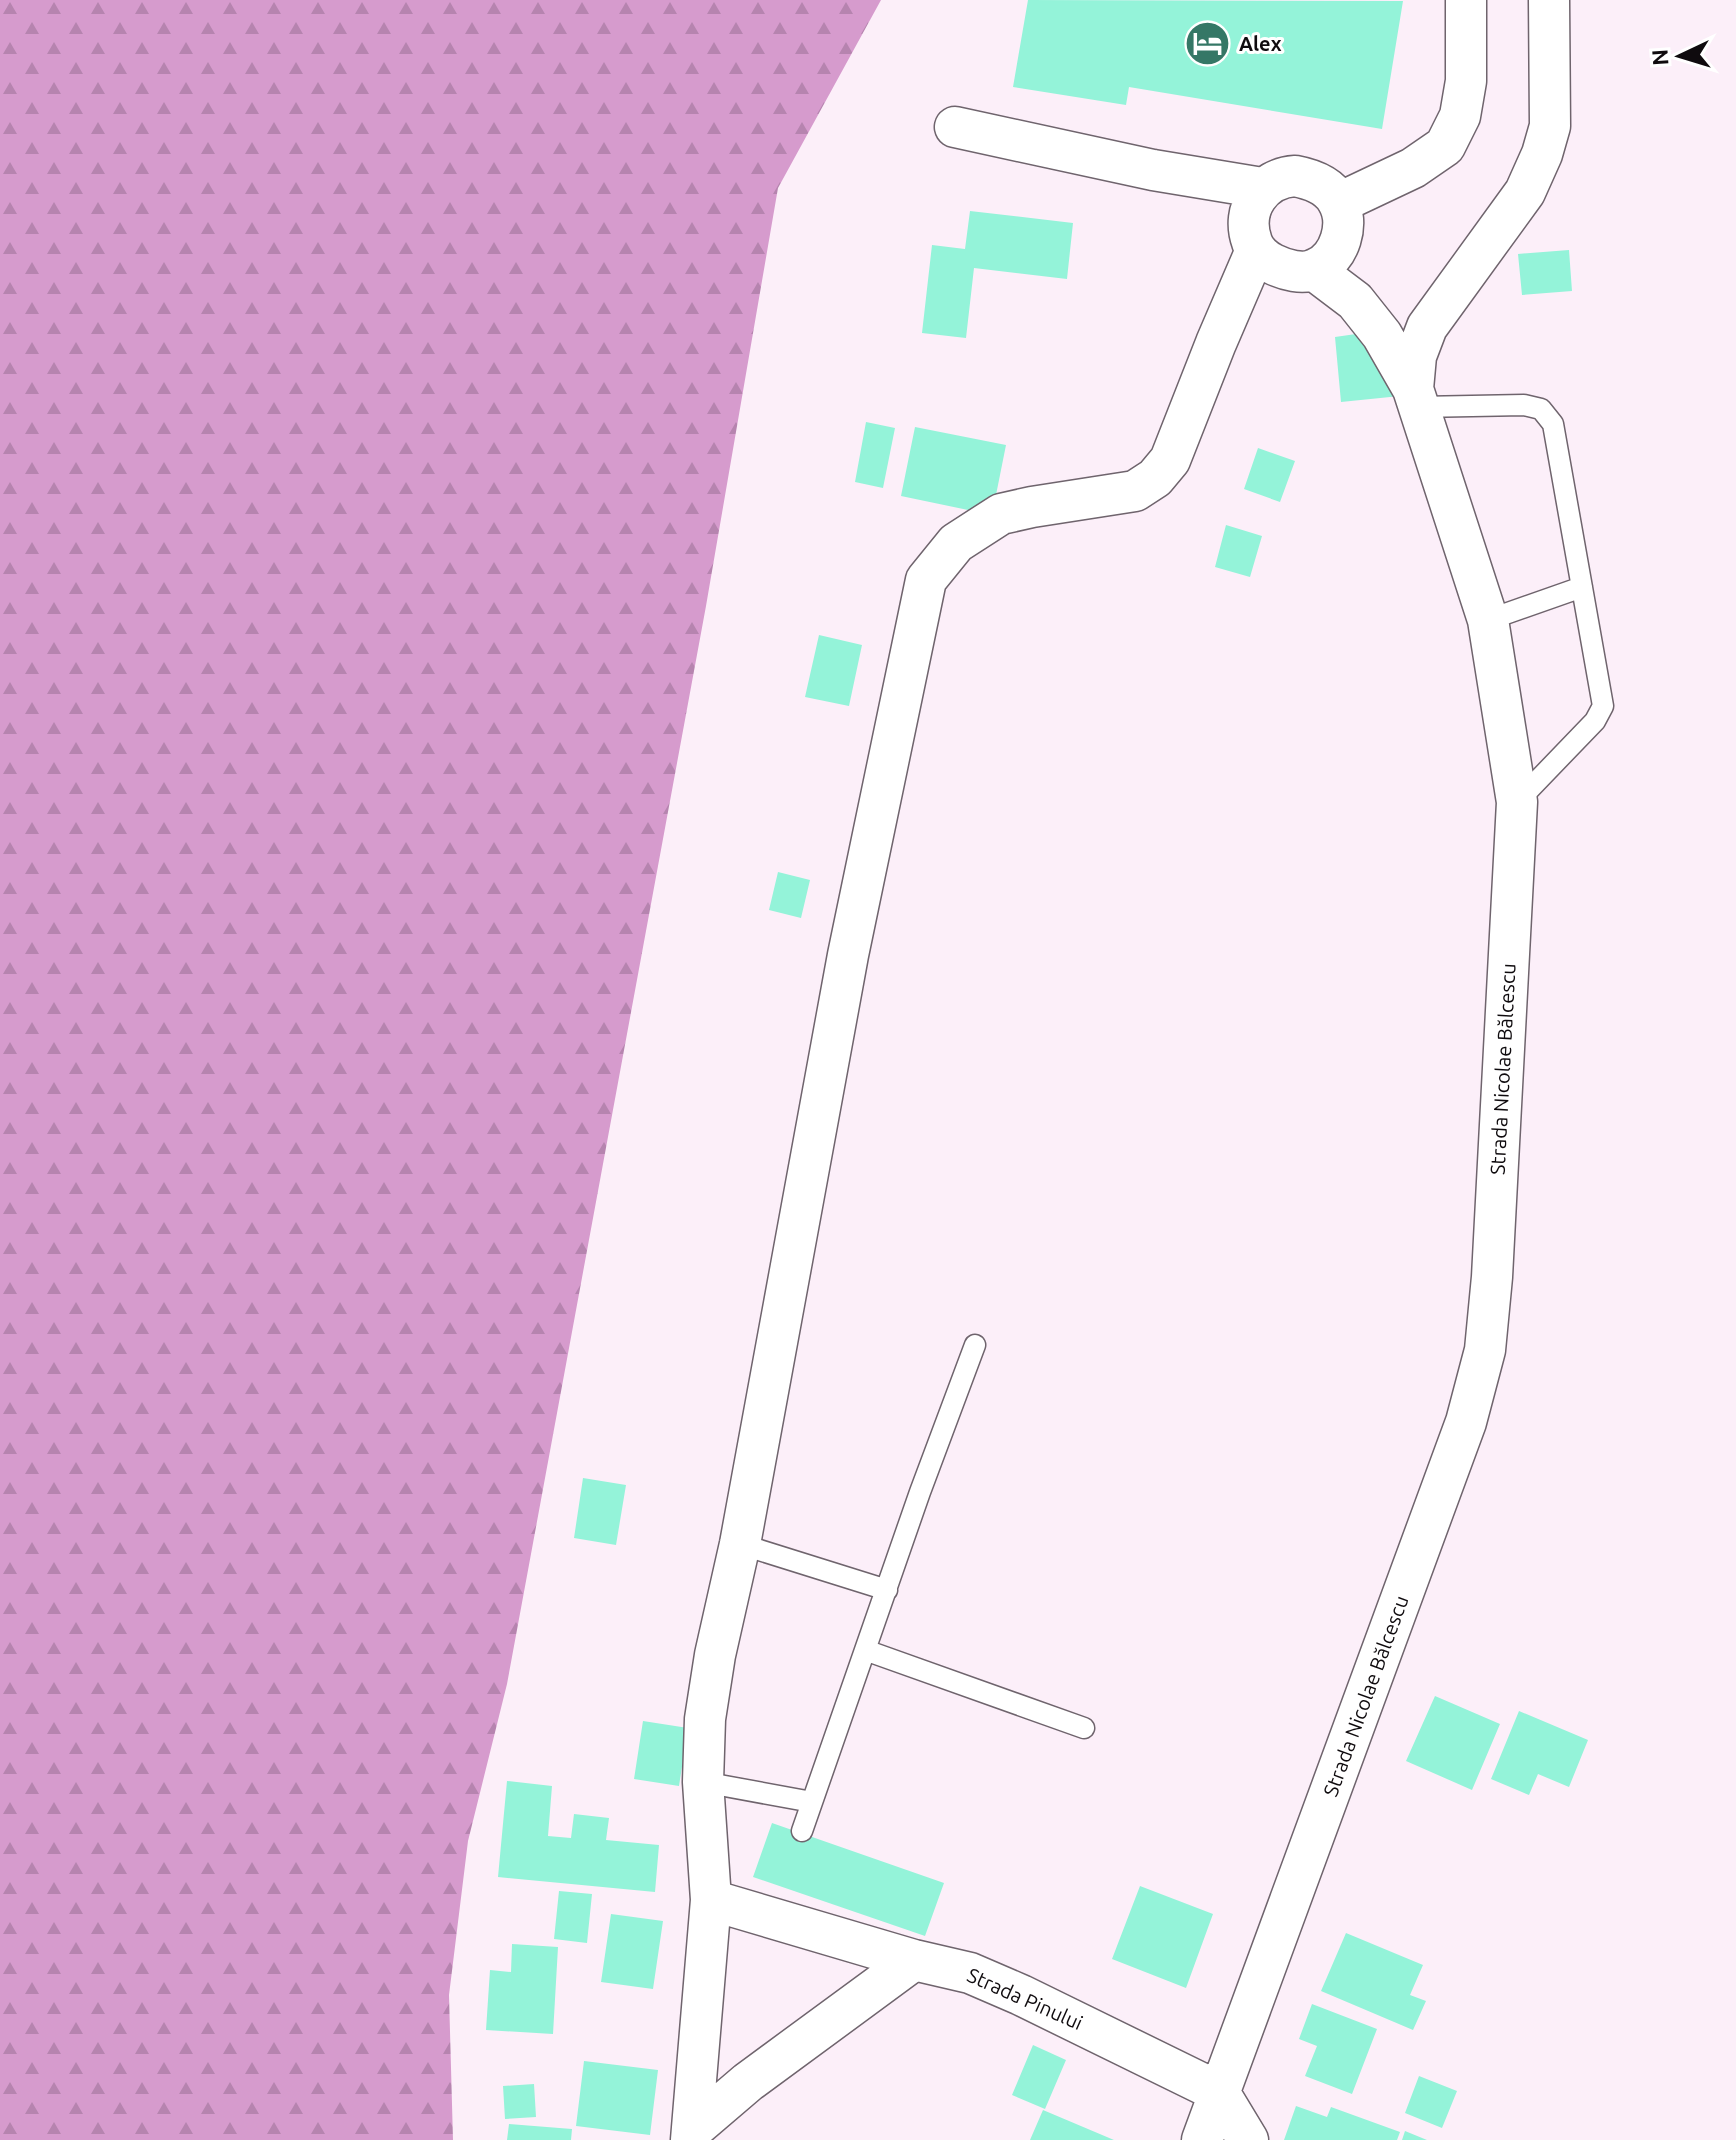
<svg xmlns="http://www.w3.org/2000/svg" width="1736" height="2140" font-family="Ubuntu,sans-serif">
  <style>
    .forest { fill: url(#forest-firs) }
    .building { fill: #94f3d9 }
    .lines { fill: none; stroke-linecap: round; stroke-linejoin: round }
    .lane-casing { stroke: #6f646d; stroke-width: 23 }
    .street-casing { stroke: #6f646d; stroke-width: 43 }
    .lane { stroke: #fff; stroke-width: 20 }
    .street { stroke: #fff; stroke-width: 40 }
    .labels { text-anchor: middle; stroke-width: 6; stroke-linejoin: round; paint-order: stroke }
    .poi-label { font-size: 20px; font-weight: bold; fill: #0f0b0e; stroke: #fff; text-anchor: start }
    .street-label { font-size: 20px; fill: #0f0b0e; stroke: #fff }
  </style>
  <defs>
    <pattern id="forest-firs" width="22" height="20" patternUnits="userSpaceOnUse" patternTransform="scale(2)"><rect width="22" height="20" fill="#d69bcd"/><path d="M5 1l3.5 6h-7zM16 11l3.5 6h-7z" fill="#b684af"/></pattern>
  </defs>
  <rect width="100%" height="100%" fill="#fceff9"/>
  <path class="forest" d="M0,0H881L778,188L706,606L507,1684L468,1841L449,1995L453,2140H0Z"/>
  <path class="building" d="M1028,0L1403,1L1382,129L1129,87L1126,105L1013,87Z
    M970,211L1073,223L1067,279L974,268L966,338L922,333L932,245L965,249Z
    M1569,250L1572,291L1522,295L1518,254Z
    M1363,333L1400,396L1341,402L1335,337Z
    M866,422L895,428L883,488L855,482Z
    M915,427L1006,445L992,515L901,496Z
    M1258,448L1295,461L1280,502L1244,489Z
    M1226,525L1262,536L1250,577L1215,567Z
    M819,635L862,645L849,706L805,697Z
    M778,872L810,880L801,918L769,910Z
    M583,1478L626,1485L616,1545L574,1538Z
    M1435,1696L1500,1724L1472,1790L1406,1761Z
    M1519,1711L1588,1740L1569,1787L1538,1774L1529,1795L1491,1779Z
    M643,1721L688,1728L679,1786L634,1779Z
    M507,1781L552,1786L548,1836L571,1838L574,1814L609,1818L606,1840L659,1845L655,1892L498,1877Z
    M772,1823L944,1883L925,1936L753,1877Z
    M1140,1886L1213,1914L1186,1988L1112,1959Z
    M559,1891L592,1894L587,1943L554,1939Z
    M611,1914L663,1921L653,1989L601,1982Z
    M1346,1933L1423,1965L1410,1995L1426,2001L1413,2030L1321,1991Z
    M512,1944L558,1947L553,2034L486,2030L490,1970L511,1972Z
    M1312,2004L1377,2029L1352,2094L1305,2076L1317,2046L1299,2039Z
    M1033,2045L1066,2060L1045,2109L1012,2095Z
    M584,2061L658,2070L650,2135L576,2126Z
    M1419,2076L1457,2091L1442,2128L1405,2113Z
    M534,2084L536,2117L505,2119L503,2086Z
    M1296,2106L1327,2117L1331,2107L1400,2132L1397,2140H1284Z
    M1043,2110L1114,2140H1030Z
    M509,2124L572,2129L571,2140H507Z
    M1405,2131L1427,2140H1402Z"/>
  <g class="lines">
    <defs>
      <path id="lane" d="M1419,407L1524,405L1541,409L1553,424L1603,706L1595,721L1517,802
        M1488,620L1582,587
        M740,1544L887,1590
        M865,1650L1084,1728
        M703,1782L812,1802
        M802,1831L920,1492L975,1345"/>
      <path id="street" d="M955,127L1153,170L1262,188
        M1295,176C1311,179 1329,186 1337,200C1351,223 1340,259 1315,269C1303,275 1285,270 1273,264C1265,260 1255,252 1252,242C1240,209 1262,178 1295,176Z
        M1339,203L1413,168L1445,146L1460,116L1466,81V0
        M1314,270L1355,301L1382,335L1413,389
        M711,1900L914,1960L970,1973L1021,1995L1219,2092L1248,2140
        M693,2129L748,2082L914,1960
        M691,2140L711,1900L703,1782L705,1719L715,1655L740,1544L848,955L926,580L956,543L1001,514L1032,507L1135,491L1155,478L1170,460L1216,343L1256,250
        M1202,2140L1466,1422L1485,1350L1492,1277L1517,802L1488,620L1413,389L1416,356L1427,327L1525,192L1542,154L1550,126L1549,0"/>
    </defs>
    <use href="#lane" class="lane-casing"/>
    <use href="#street" class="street-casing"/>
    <use href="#lane" class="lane"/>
    <use href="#street" class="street"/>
  </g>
  <defs>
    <symbol id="hotel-disc" viewBox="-11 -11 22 22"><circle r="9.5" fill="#357766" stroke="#fff"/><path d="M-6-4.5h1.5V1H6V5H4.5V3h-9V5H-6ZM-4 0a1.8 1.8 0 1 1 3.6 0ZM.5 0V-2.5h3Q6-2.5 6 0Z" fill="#fff"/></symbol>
  </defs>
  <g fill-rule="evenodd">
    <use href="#hotel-disc" x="1182" y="18" width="51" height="51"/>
  </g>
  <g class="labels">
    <g class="poi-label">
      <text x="1239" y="51">Alex</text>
    </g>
    <g class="street-label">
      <text transform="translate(1503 1069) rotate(-87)" y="7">Strada Nicolae Bălcescu</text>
      <text transform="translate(1366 1696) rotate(-70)" y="7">Strada Nicolae Bălcescu</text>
      <text transform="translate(1025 1999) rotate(24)" y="7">Strada Pinului</text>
    </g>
  </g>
  <g transform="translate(1680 56) rotate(266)" stroke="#ffffff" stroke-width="6" paint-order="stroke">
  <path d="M0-6L14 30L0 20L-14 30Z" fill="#0f0b0e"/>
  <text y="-12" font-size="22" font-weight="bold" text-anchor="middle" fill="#0f0b0e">N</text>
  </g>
</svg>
